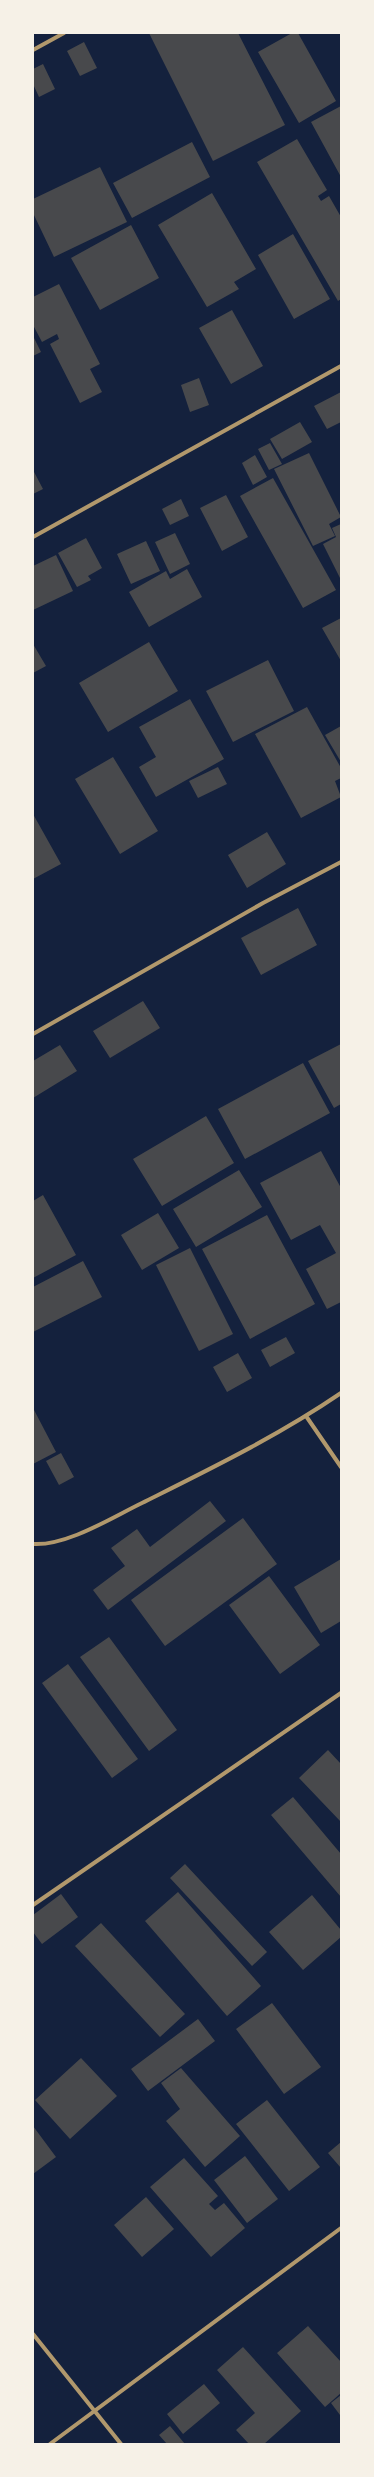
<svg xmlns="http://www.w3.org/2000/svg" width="374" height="2477" font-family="'Varela Round',sans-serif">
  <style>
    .building { fill: #48494c }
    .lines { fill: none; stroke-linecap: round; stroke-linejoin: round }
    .minor { stroke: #b1986c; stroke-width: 4 }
  </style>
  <rect width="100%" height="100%" fill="#14213d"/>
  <path class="building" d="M149,33H238L285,125L213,161Z
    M292,33H298L336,101L299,123L258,52Z
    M84,42L97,68L80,76L67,51Z
    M43,64L55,89L39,97L33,84V69Z
    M341,106V177L311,122Z
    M297,139L327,190L318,196L321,201L329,196L341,217V299L338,301L257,162Z
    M192,142L210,177L132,218L113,183Z
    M100,167L127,222L54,257L33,213V199Z
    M212,193L256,269L234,282L239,289L207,307L158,225Z
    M131,225L159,278L100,310L71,258Z
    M293,234L330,299L294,319L258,255Z
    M59,284L100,364L90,369L102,392L80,403L50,344L59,339L57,334L42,342L33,325V297Z
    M232,310L263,366L231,384L199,328Z
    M33,336L41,352L33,356Z
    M199,378L209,405L190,412L181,385Z
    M341,392V422L327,429L314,406Z
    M300,422L312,442L282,459L270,439Z
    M270,443L282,464L269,470L258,449Z
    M309,453L341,517L329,524L335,536L313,546L274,469Z
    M255,455L267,477L253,485L242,463Z
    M33,470L43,489L33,494Z
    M273,478L336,590L303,608L240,496Z
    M226,495L248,537L222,551L200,508Z
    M181,499L189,516L170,525L162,509Z
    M341,524V580L323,544L336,537L332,528Z
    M175,533L190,564L170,574L155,542Z
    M86,538L102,568L88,576L91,580L77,587L58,553Z
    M146,541L160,571L131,584L117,554Z
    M56,555L73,591L33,610V566Z
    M187,569L202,597L149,627L129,592L166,571L170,579Z
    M341,618V661L322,628Z
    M149,642L178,691L108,732L79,683Z
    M33,644L46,666L33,673Z
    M268,660L294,711L233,742L206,691Z
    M190,699L224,759L156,797L139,767L156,757L139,727Z
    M307,707L341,768V778L335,781L341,797L301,818L255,734Z
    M341,726V762L325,735Z
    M113,757L158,831L120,854L75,779Z
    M218,767L227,784L198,798L189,781Z
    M33,814L61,864L33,879Z
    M267,832L286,864L247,888L228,855Z
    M298,908L317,945L261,975L241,938Z
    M143,1001L160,1028L110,1058L93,1031Z
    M341,1044V1104L334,1108L308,1061Z
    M60,1045L77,1071L33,1098V1061Z
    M303,1063L330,1113L245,1159L218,1109Z
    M206,1116L234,1163L162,1206L133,1159Z
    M321,1151L341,1188V1302L327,1309L306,1269L336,1253L320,1225L291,1240L260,1183Z
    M239,1170L262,1207L196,1247L173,1209Z
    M43,1195L76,1255L33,1278V1201Z
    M158,1213L179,1248L142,1270L121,1235Z
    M267,1215L315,1304L250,1339L202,1249Z
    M190,1248L233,1334L199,1351L156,1265Z
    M83,1261L102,1297L33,1332V1287Z
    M286,1337L295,1353L270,1367L261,1350Z
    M238,1353L252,1378L227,1392L213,1367Z
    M33,1408L56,1452L33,1464Z
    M61,1453L74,1477L59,1485L46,1461Z
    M210,1501L226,1521L108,1610L93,1590L125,1566L111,1548L137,1529L150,1547Z
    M243,1518L277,1564L165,1646L131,1600Z
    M341,1559V1621L321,1633L294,1587Z
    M269,1576L320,1645L280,1674L229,1605Z
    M109,1637L177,1730L149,1751L80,1657Z
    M68,1664L138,1759L112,1778L42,1683Z
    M328,1750L341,1764V1822L299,1778Z
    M293,1797L341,1854V1897L271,1815Z
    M185,1864L267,1952L252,1966L170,1878Z
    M178,1892L261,1986L227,2016L145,1921Z
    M61,1894L78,1917L42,1944L33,1932V1915Z
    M312,1895L341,1930V1937L303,1970L269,1932Z
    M101,1923L185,2014L160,2037L75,1946Z
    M272,2003L321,2067L284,2094L236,2029Z
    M198,2019L215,2041L148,2091L131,2069Z
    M81,2058L117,2096L70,2139L35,2100Z
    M181,2068L240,2136L205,2167L166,2121L180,2109L161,2083Z
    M267,2100L320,2167L289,2191L236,2124Z
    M33,2126L56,2157L33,2174Z
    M341,2142V2168L328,2153Z
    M245,2156L278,2199L247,2223L214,2180Z
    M184,2158L218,2196L209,2204L215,2210L224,2203L245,2228L211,2257L150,2187Z
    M146,2197L174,2229L142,2257L114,2225Z
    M308,2326L341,2362V2393L325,2407L277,2353Z
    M243,2347L301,2411L264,2444H249L236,2430L255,2413L217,2370Z
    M204,2384L220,2403L183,2434L167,2414Z
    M341,2395V2414L340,2415L331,2403Z
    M170,2426L185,2444H167L159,2435Z"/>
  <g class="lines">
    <path class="minor" d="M33,50L64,33
      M33,537L341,366
      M33,1034L263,903L341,862
      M306,1416L341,1467
      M33,1544C67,1546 111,1518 142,1503C210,1469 278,1436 341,1393
      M33,1905L341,1693
      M33,2334L121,2444
      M50,2444L341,2228"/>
  </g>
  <rect width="374" height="2477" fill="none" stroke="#f6f1e7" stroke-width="68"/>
</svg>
